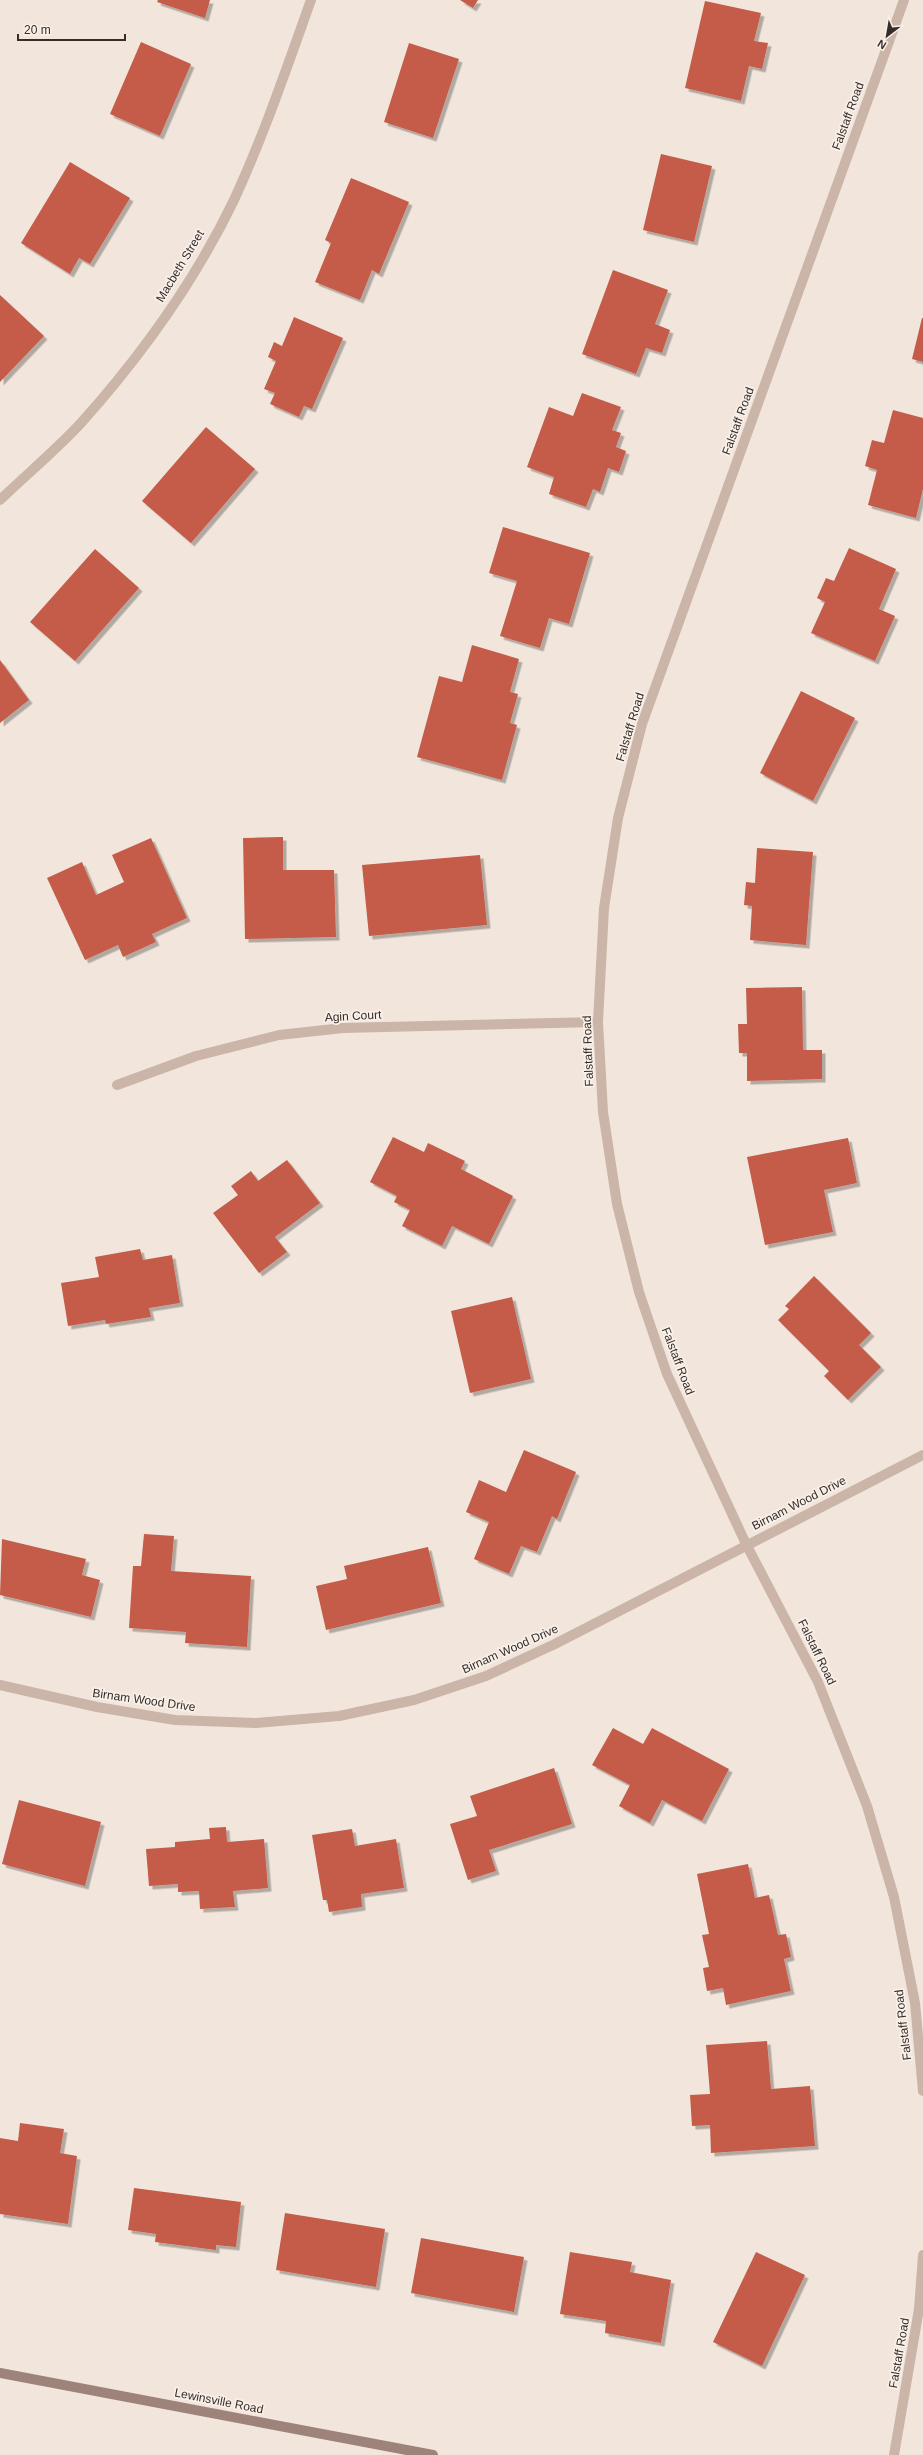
<svg xmlns="http://www.w3.org/2000/svg" width="923" height="2455" font-family="Arial,sans-serif">
  <style>
    .building { fill: #c45b48; filter: url(#shadow) }
    .lines { fill: none; stroke-linecap: round; stroke-linejoin: round }
    .street { stroke: #cab5a8; stroke-width: 10 }
    .secondary { stroke: #9d837a; stroke-width: 10 }
    .labels { text-anchor: middle; stroke-width: 3.5; stroke-linejoin: round; paint-order: stroke }
    .street-label { font-size: 12px; fill: #372c28; stroke: #f9f0e9 }
  </style>
  <defs>
    <filter id="shadow"><feDropShadow dx="3.5" dy="3.5" stdDeviation="0" flood-color="#0004"/></filter>
  </defs>
  <rect width="100%" height="100%" fill="#f2e6dc"/>
  <path class="building" d="M158,0H210L205,18L157,2Z
    M460,0H478L473,8Z
    M705,1L761,13L754,41L768,43L762,69L749,66L741,101L685,88Z
    M141,42L191,64L160,136L110,114Z
    M409,43L459,59L433,138L384,122Z
    M661,154L712,166L694,242L643,230Z
    M70,162L130,198L90,264L79,258L70,274L21,243Z
    M351,178L409,202L379,274L372,270L360,300L315,282L331,243L325,240Z
    M613,270L668,290L655,324L670,330L662,353L646,348L636,374L582,354Z
    M0,295L44,336L0,382Z
    M294,317L343,338L312,409L304,406L299,417L270,404L275,393L264,389L276,361L268,357L274,342L282,346Z
    M922,318H923V362L912,359Z
    M582,393L621,407L612,430L621,433L616,447L626,451L619,472L608,468L600,492L593,489L586,507L549,494L554,477L527,467L549,407L573,416Z
    M893,410L923,418V489L916,518L868,505L877,470L865,466L872,440L884,443Z
    M206,427L255,469L191,543L142,501Z
    M503,527L590,553L569,624L549,618L540,648L500,636L517,581L489,573Z
    M849,548L896,569L879,609L895,616L875,661L811,633L825,602L817,598L826,578L834,581Z
    M95,549L139,588L75,661L30,622Z
    M472,645L519,659L510,692L518,694L510,723L517,725L502,780L417,757L439,676L462,682Z
    M0,660L29,700L0,723Z
    M801,691L855,718L813,801L760,773Z
    M283,837V870H334L336,937L245,939L243,838Z
    M151,838L187,918L152,934L156,942L123,957L118,945L85,960L47,878L82,862L96,895L124,882L112,855Z
    M757,848L813,852L806,945L750,940L752,906L744,905L746,882L755,883Z
    M480,855L487,925L369,936L362,865Z
    M802,987L803,1050H822V1079L747,1081V1053H739L738,1024H747L746,988Z
    M393,1137L424,1152L428,1143L465,1161L461,1169L513,1196L489,1244L452,1226L442,1246L402,1226L410,1210L394,1202L397,1196L370,1182Z
    M848,1138L857,1183L824,1190L833,1232L765,1245L747,1157Z
    M287,1160L320,1203L275,1237L287,1252L259,1273L213,1213L238,1195L231,1186L251,1171L258,1181Z
    M140,1249L143,1260L172,1255L180,1303L149,1308L151,1317L106,1324L105,1320L68,1326L61,1283L99,1277L95,1257Z
    M814,1276L871,1333L859,1345L881,1367L848,1400L824,1376L829,1371L778,1320L789,1309L785,1306Z
    M512,1297L531,1379L470,1393L451,1311Z
    M524,1450L576,1472L557,1519L552,1516L537,1552L521,1546L509,1574L474,1559L489,1522L466,1512L479,1480L506,1492Z
    M144,1534L174,1536L171,1571L251,1576L247,1647L185,1643L186,1632L129,1628L133,1566H141Z
    M2,1539L86,1559L82,1575L100,1580L91,1617L0,1595Z
    M428,1547L441,1603L326,1630L316,1586L347,1579L344,1566Z
    M613,1728L643,1744L652,1728L729,1769L702,1821L662,1800L650,1823L619,1806L630,1785L592,1765Z
    M554,1768L572,1824L489,1850L496,1871L468,1880L450,1824L477,1816L470,1796Z
    M19,1800L101,1822L85,1886L2,1864Z
    M226,1827L227,1842L264,1839L268,1888L233,1891L235,1907L200,1909L199,1891L178,1892V1884L149,1886L146,1849L175,1847V1842L210,1839L209,1828Z
    M352,1829L355,1846L396,1839L404,1888L361,1894L362,1907L329,1912L327,1900H323L312,1835Z
    M748,1864L755,1898L769,1895L778,1935L786,1934L791,1957L784,1959L791,1991L726,2005L723,1988L707,1991L703,1968L709,1967L702,1935L709,1934L697,1874Z
    M767,2041L771,2089L810,2086L815,2146L711,2153L710,2125L692,2126L690,2095L710,2094L706,2045Z
    M20,2123L64,2129L60,2153L77,2156L68,2224L0,2214V2138L18,2141Z
    M134,2188L241,2202L236,2247L216,2245V2250L155,2242L156,2234L128,2230Z
    M285,2213L385,2229L376,2287L276,2270Z
    M421,2238L524,2257L514,2312L411,2293Z
    M570,2252L632,2262L630,2272L671,2280L661,2343L605,2333L606,2321L560,2314Z
    M756,2252L805,2275L762,2366L713,2342Z"/>
  <g class="lines">
    <path class="street" d="M904,0L642,724L618,818L604,908L598,1022L603,1112L617,1204L639,1292L667,1374L746,1544L818,1682L867,1806L894,1897L915,2003L923,2091
      M0,500C27,474 56,450 81,423C141,356 195,281 234,200C264,135 287,67 311,0
      M117,1085L196,1056L279,1035L343,1028L598,1022
      M0,1685L97,1707L175,1720L256,1723L339,1716L414,1700L486,1676L555,1644L923,1455
      M894,2455L919,2309L923,2255"/>
    <path class="secondary" d="M0,2373L433,2455"/>
  </g>
  <g class="labels">
    <g class="street-label">
      <text transform="translate(848 116) rotate(-70)" y="4">Falstaff Road</text>
      <text transform="translate(180 266) rotate(-59)" y="4">Macbeth Street</text>
      <text transform="translate(738 421) rotate(-70)" y="4">Falstaff Road</text>
      <text transform="translate(630 727) rotate(-73)" y="4">Falstaff Road</text>
      <text transform="translate(353 1016) rotate(-3)" y="4">Agin Court</text>
      <text transform="translate(588 1051) rotate(-92)" y="4">Falstaff Road</text>
      <text transform="translate(678 1361) rotate(69)" y="4">Falstaff Road</text>
      <text transform="translate(799 1503) rotate(-27)" y="4">Birnam Wood Drive</text>
      <text transform="translate(510 1649) rotate(-24)" y="4">Birnam Wood Drive</text>
      <text transform="translate(817 1652) rotate(64)" y="4">Falstaff Road</text>
      <text transform="translate(144 1700) rotate(8)" y="4">Birnam Wood Drive</text>
      <text transform="translate(903 2025) rotate(-97)" y="4">Falstaff Road</text>
      <text transform="translate(899 2353) rotate(-80)" y="4">Falstaff Road</text>
      <text transform="translate(219 2401) rotate(11)" y="4">Lewinsville Road</text>
    </g>
  </g>
  <g transform="translate(887 36) rotate(211)" stroke="#f9f0e9" stroke-width="3" paint-order="stroke">
  <path d="M0-3L7 15L0 10L-7 15Z" fill="#372c28"/>
  <text y="-6" font-size="11" font-weight="bold" text-anchor="middle" fill="#372c28">N</text>
  </g>
  <path d="M18 34v6h107v-6" fill="none" stroke="#372c28" stroke-width="2"/>
  <text x="24" y="34" font-size="12" fill="#372c28" stroke="#f9f0e9" stroke-width="3" paint-order="stroke">20 m</text>
</svg>
